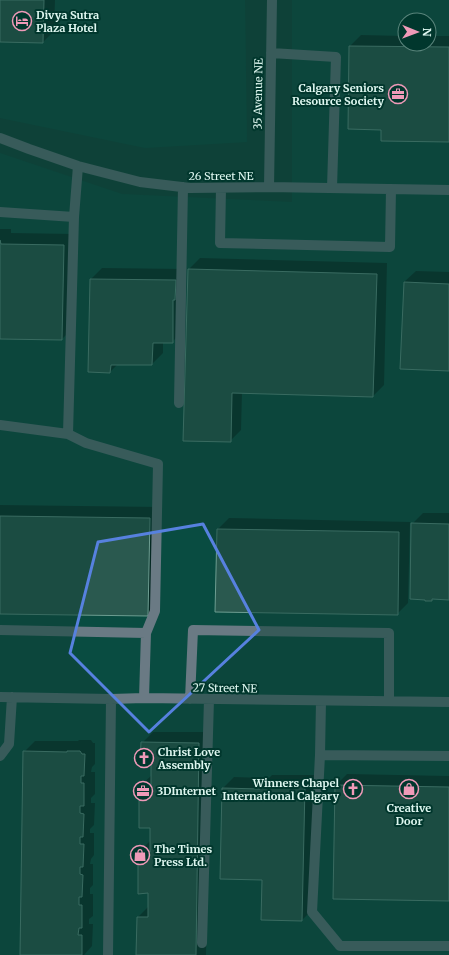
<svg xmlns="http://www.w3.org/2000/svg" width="449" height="955" font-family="Merriweather,serif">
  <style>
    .built { fill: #094c41; fill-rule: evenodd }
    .shadow { fill: #0007 }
    .building { fill: #2a594f; stroke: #6d9d91 }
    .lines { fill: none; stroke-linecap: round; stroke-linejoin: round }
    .minor { stroke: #6a7a84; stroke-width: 10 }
    .marked { fill: none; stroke: #5781df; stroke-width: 3; stroke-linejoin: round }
    .labels { text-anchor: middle; stroke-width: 4; stroke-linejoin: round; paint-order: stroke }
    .poi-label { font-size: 11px; font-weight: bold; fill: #def7f0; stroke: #01372d; text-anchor: start }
    .street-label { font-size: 11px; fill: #def7f0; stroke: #01372d }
  </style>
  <rect width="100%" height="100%" fill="#0f4238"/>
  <path class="built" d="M0,0H245L247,142L145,148L0,118Z
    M292,0H449V955H0V153L122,194L292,202ZM405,20H429V44H405Z"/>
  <path class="shadow" d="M0,0H55L54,31L43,42L0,41Z
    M361,35L405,36V44H429V36H449V141L382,129L350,46Z
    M0,229H11V233L75,234L73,328L62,339L0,338Z
    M200,258L387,263L384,385L373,396L242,392L241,430L230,441L184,440L189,269Z
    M102,268L186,269L183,331L172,342H163V353L152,364H118L110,372L89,371L91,279Z
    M416,271L449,272V370L401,368L404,282Z
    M0,505L161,507L159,604L148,615L0,613Z
    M423,513H449V599L433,598L432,600L412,524Z
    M229,518L410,522L408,603L397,614L218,529Z
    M153,732H210L206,955H137L138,917L149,906V892L139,893V852L151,840V827L140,786L152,775V761L142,743Z
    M79,740H91L93,743H95V764L92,767L91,772H95V794L91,798V803H95L94,825L90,829V833H94V855L91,859L90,864H93V885L90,888V894H93V916L89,919V924H93L92,946L84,955H21L24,752L35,741H78Z
    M347,774L449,776V900L336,785Z
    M272,775H316L313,909L302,920L223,788L234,777L269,778Z"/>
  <path class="building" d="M0,0H44L43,43L0,42Z
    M349,46L449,47V142L381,141V130L348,129Z
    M0,240L1,244L64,245L62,340L0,339Z
    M188,269L377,274L373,397L232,393L231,442L183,441Z
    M90,279L176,280L175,300H173V343H153L152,365H111L110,373L88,372Z
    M404,282L449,284V371L400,369Z
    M0,516L150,518L148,616L0,614Z
    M411,523L449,524V600L432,599V601H425V600L410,599Z
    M217,529L399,532L398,615L215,612Z
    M141,742L199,743L196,955H136L137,917H148V893L138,894V852H150V828H139V786L151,787V762H140Z
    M23,751L67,752V751H80L82,754H85L84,776H81V783H84V806H80V813L84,814L83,837H80V844H84L83,867H80V874L83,875L82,897H79V905H82V928H79L78,935H82V955H20Z
    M260,785L305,786L302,921L261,920L262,880L220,879L222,788L260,789Z
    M335,785L449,787V901L333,899Z"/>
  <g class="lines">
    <path class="minor" d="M271,53L336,57L332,188
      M0,138L29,149L78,166L140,182L190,188L269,187L449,190
      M269,187L272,0
      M221,188L220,243L390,247L391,189
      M0,212L74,217
      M179,403L183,187
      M0,425L68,434L74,217L78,166
      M68,434L86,443L158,464L155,611L146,633
      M0,630L146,633L144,698
      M0,697L111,699L144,698L449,702
      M190,699L193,630L389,633V701
      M321,701L320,755L449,756
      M320,755L312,912L340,946H449
      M0,756L9,744L12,697
      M202,943L209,699
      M108,955L111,699"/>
  </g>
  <path d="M0 0H449V955H0ZM203,524L259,630L149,732L70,653L98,542Z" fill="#0f4238" fill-opacity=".55" fill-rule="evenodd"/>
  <path class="marked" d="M203,524L259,630L149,732L70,653L98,542Z"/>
  <defs>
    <symbol id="hotel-ring" viewBox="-11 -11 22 22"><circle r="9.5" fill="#01372d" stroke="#ef9ab8" stroke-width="1.5"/><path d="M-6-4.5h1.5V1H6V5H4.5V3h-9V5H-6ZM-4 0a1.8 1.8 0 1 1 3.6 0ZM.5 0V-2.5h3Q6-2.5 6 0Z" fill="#ef9ab8"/></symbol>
    <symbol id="office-ring" viewBox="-11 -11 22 22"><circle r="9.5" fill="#01372d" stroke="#ef9ab8" stroke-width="1.5"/><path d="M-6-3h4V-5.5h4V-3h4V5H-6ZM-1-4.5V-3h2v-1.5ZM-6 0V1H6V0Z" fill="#ef9ab8"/></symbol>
    <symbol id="church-ring" viewBox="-11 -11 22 22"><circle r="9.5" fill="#01372d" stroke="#ef9ab8" stroke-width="1.5"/><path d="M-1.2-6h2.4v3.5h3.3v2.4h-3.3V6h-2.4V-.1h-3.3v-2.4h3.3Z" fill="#ef9ab8"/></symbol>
    <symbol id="shop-ring" viewBox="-11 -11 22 22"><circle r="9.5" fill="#01372d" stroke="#ef9ab8" stroke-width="1.5"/><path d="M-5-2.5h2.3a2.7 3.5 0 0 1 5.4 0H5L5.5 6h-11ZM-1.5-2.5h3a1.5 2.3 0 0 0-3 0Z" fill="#ef9ab8"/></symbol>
  </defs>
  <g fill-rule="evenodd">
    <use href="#hotel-ring" x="11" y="10" width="22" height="22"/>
    <use href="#office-ring" x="387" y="83" width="22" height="22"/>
    <use href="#church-ring" x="133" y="747" width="22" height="22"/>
    <use href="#church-ring" x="342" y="778" width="22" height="22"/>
    <use href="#shop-ring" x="398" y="778" width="22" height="22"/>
    <use href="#office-ring" x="132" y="780" width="22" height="22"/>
    <use href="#shop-ring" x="129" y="844" width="22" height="22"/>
  </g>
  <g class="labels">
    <g class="poi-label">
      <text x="36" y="19">Divya Sutra<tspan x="36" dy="13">Plaza Hotel</tspan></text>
      <text x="384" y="92" text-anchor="end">Calgary Seniors<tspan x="384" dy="13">Resource Society</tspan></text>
      <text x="158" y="756">Christ Love<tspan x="158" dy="13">Assembly</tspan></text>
      <text x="339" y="787" text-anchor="end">Winners Chapel<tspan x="339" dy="13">International Calgary</tspan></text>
      <text x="157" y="795">3DInternet</text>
      <text x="409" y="812" text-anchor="middle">Creative<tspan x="409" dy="13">Door</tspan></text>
      <text x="154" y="853">The Times<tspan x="154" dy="13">Press Ltd.</tspan></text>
    </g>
    <g class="street-label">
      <text transform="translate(258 94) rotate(-89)" y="4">35 Avenue NE</text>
      <text x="221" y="180">26 Street NE</text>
      <text transform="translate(225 688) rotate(1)" y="4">27 Street NE</text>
    </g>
  </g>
  <g transform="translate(417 32) rotate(91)"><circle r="19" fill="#01372d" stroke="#59847b"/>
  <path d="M0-3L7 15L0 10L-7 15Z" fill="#ef9ab8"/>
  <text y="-6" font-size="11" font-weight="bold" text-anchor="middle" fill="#def7f0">N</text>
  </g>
</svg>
